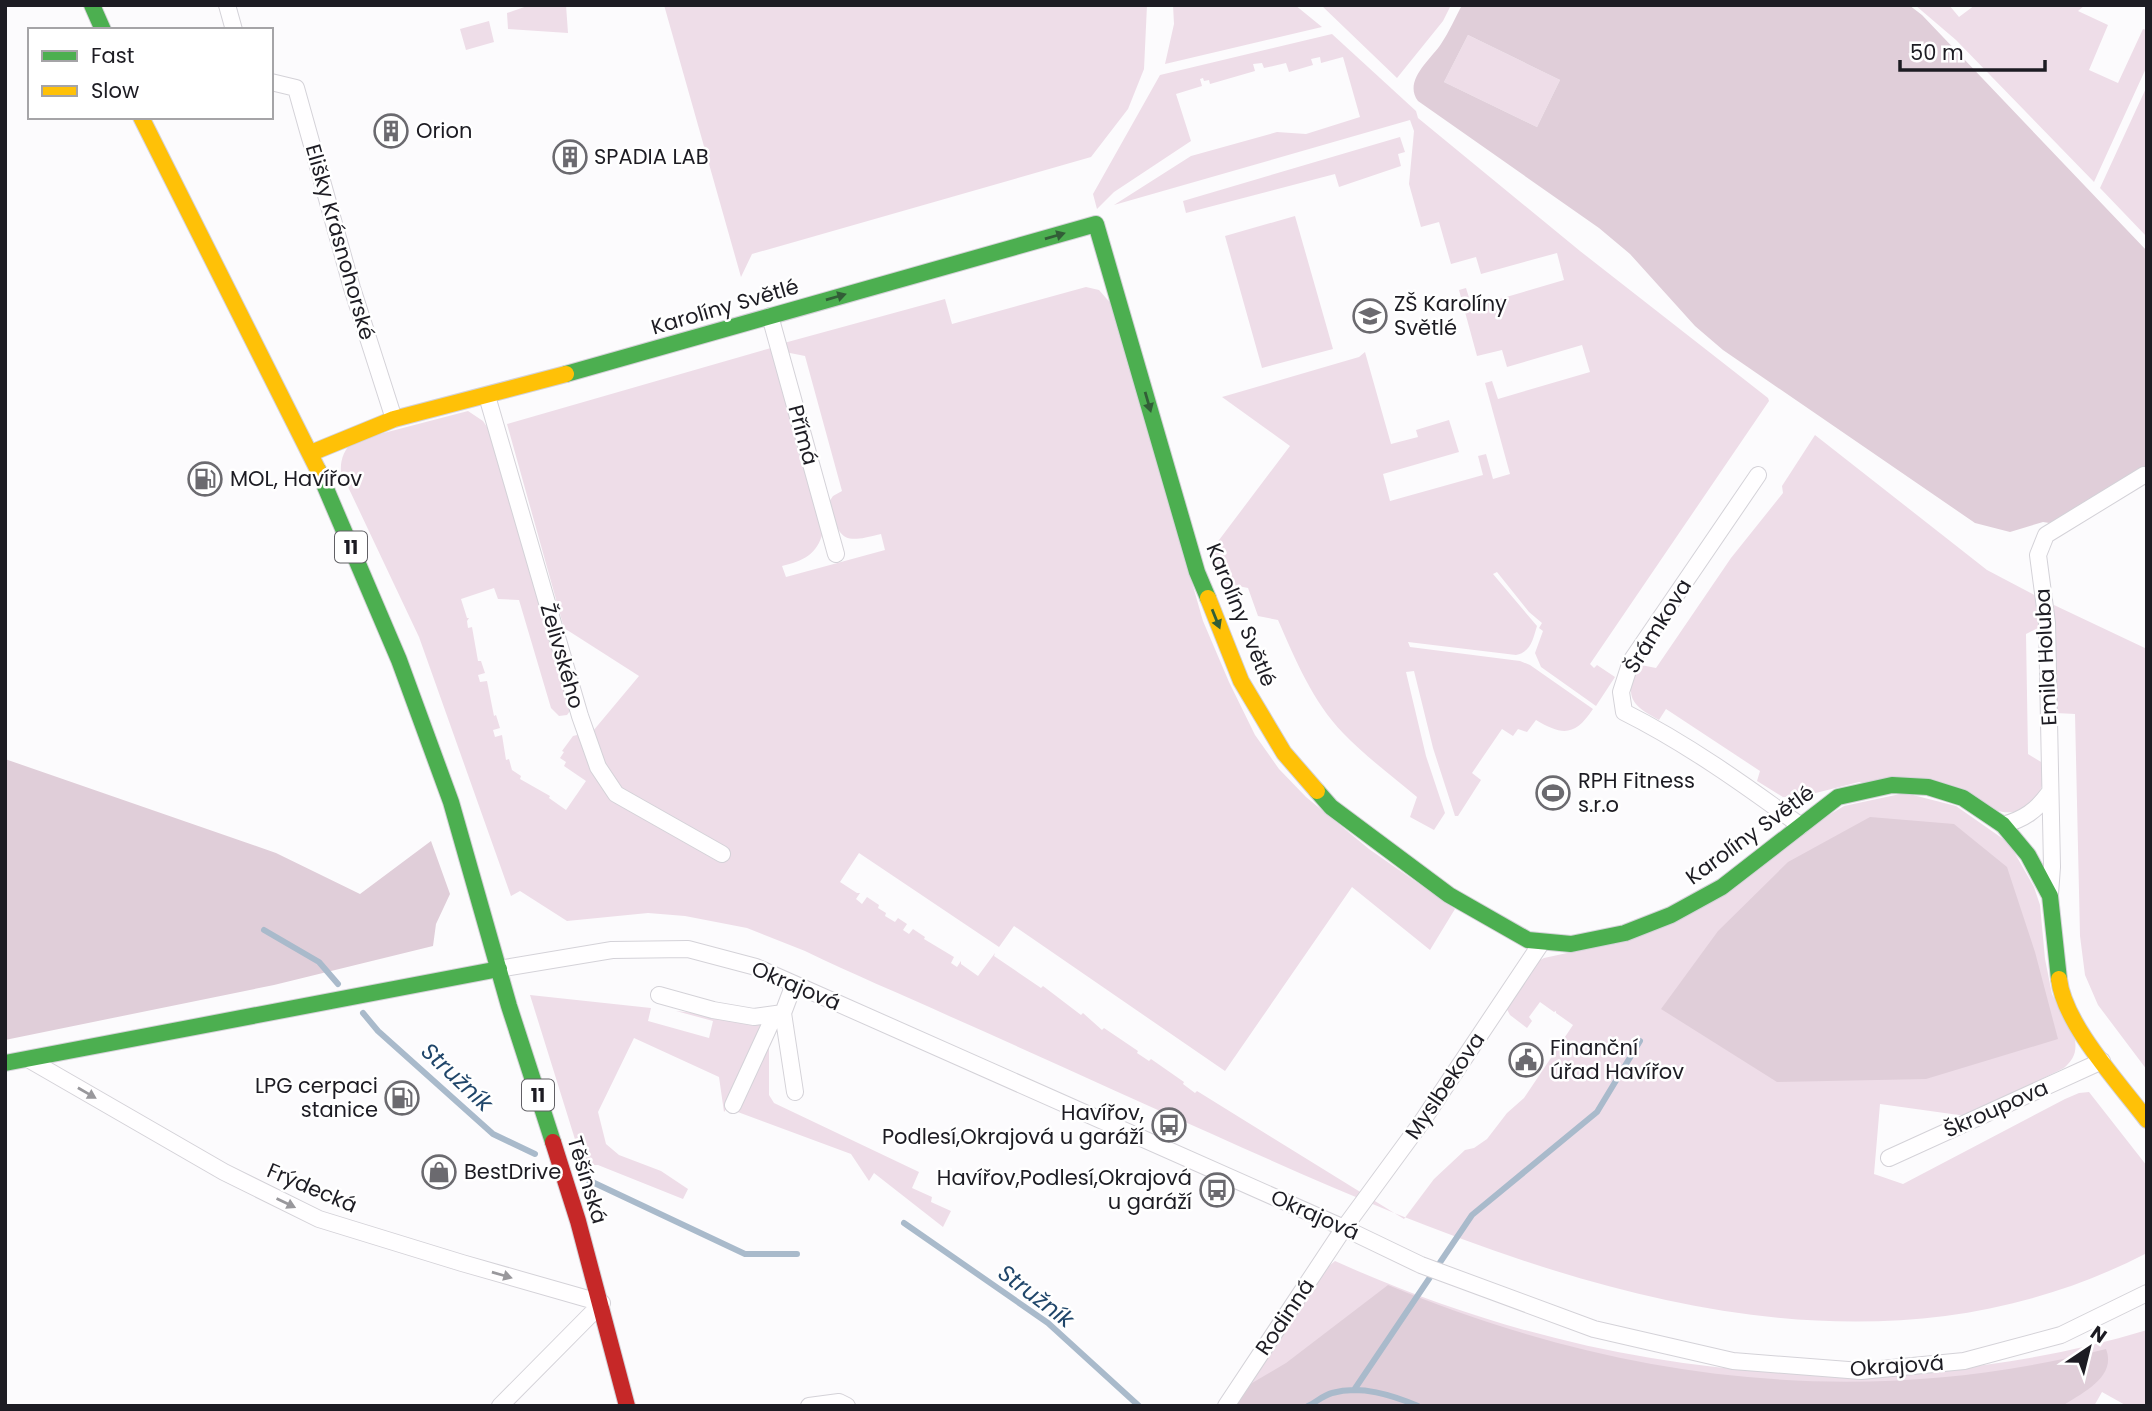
<svg xmlns="http://www.w3.org/2000/svg" width="2152" height="1411" font-family="Poppins,sans-serif">
  <style>
    .green { fill: #eedde8 }
    .forest { fill: #e0ced9; fill-rule: evenodd }
    .lines { fill: none; stroke-linecap: round; stroke-linejoin: round }
    .stream { stroke: #a9bacb; stroke-width: 6 }
    .street-casing { stroke: #d4d2d8; stroke-width: 18 }
    .fast-casing { stroke: #d4d2d8; stroke-width: 18 }
    .slow-casing { stroke: #d4d2d8; stroke-width: 18 }
    .jam-casing { stroke: #d4d2d8; stroke-width: 18 }
    .street { stroke: #fffeff; stroke-width: 16 }
    .fast { stroke: #4caf50; stroke-width: 16 }
    .slow { stroke: #ffc107; stroke-width: 16 }
    .jam { stroke: #c62828; stroke-width: 16 }
    .oneway { fill: #325e37 }
    .oneway2 { fill: #99989c }
    .labels { text-anchor: middle; stroke-width: 5; stroke-linejoin: round; paint-order: stroke }
    .shield { fill: #fff; stroke: #616065; stroke-width: 2 }
    .shield-label { font-size: 19px; font-weight: bold; fill: #1d1c23 }
    .poi-label { font-size: 21px; fill: #1d1c23; stroke: #fff; text-anchor: start }
    .street-label { font-size: 21px; fill: #1d1c23; stroke: #fff }
    .water-label { font-size: 23px; font-style: italic; fill: #20466a; stroke: #fff }
  </style>
  <rect width="100%" height="100%" fill="#fcfbfd"/>
  <path class="green" d="M530,5H566L568,33L508,29L507,13Z
    M664,5H1147L1144,69L1128,109L1091,157L752,254L741,277Z
    M1173,5H1295L1322,27L1165,64L1174,24Z
    M1321,5H1451L1443,21L1397,78Z
    M1915,5H1949L1959,17L1975,5H2085L2078,11L2108,25L2089,70L2118,83L2143,29L2147,30V66L2094,182L1956,40Z
    M489,21L494,42L466,50L460,29Z
    M1332,34L1416,111L1418,118L1580,251L1768,398L1769,401L1590,664L1594,668L1597,665L1615,677L1596,706L1541,667L1535,653L1543,631L1539,628L1542,623L1529,612L1497,572L1493,574L1537,626C1533,639 1531,652 1516,655L1408,642L1410,647L1520,661L1530,665L1593,709C1575,736 1563,736 1536,720L1527,732L1518,729L1513,736L1502,729L1472,773L1481,780L1458,816H1455L1433,748L1414,671L1406,672L1426,756L1445,813L1434,830L1410,817L1417,797C1392,776 1365,756 1343,733C1313,702 1295,659 1278,620L1258,616L1248,588L1223,583L1213,548L1290,446L1222,397L1359,357L1365,352L1391,444L1418,437L1416,430L1449,420L1459,452L1383,474L1390,501L1483,475L1478,456L1486,454L1493,479L1510,474L1485,383L1492,381L1498,399L1590,372L1582,345L1507,367L1502,350L1477,356L1459,290L1466,288L1472,307L1564,280L1557,253L1481,274L1476,257L1451,264L1439,222L1421,227L1409,184L1414,131L1410,120L1114,205L1191,156L1277,132L1306,134L1360,117L1343,57L1321,63L1320,57L1311,59L1313,65L1289,72L1286,63L1264,68L1262,63L1253,64L1255,71L1210,84L1209,80L1204,81L1203,78L1200,79L1202,86L1176,94L1191,141L1114,192L1097,209L1093,194L1160,75Z
    M1468,35L1560,80L1537,127L1444,82Z
    M2147,86V237L2100,188Z
    M1400,137L1405,152L1398,154L1401,166L1339,187L1335,174L1186,213L1183,201Z
    M1295,216L1333,349L1262,368L1225,236Z
    M1086,287L1099,290L1113,306L1203,621L1229,682L1255,735L1279,769L1306,797L1369,849L1455,909L1430,950L1352,887L1225,1071L1014,926L999,947L859,853L840,882L857,893H860L856,899L862,904L867,897L879,905L878,908L886,913L885,916L895,922L898,918L907,924L903,930L909,934L913,929L925,937L924,939L954,957L951,963L957,967L961,961V964L978,976L995,953L994,956L1041,988L1043,986L1081,1015L1083,1013L1102,1030L1104,1028L1138,1051L1137,1053L1149,1061L1151,1059L1184,1082L1183,1084L1195,1093L1197,1091L1404,1219L1434,1179L1465,1150L1474,1148L1487,1139L1507,1113L1524,1098L1573,1025L1556,1013V1011L1554,1012L1540,1002L1529,1017L1532,1021L1527,1028L1510,1015L1504,1004L1529,966L1544,958L1618,942L1844,806L1905,793L1956,806L2009,843L2034,887L2040,905L2045,959L2052,994L2075,1040C2077,1053 2073,1060 2064,1068L1966,1116L1880,1104L1874,1174L1903,1184L2065,1099L2079,1093L2089,1092L2147,1166V1253C1841,1411 1501,1264 1212,1134C1124,1095 1037,1055 949,1016C901,994 852,974 805,951L747,928L685,916L648,913L567,921L520,891L511,896L419,637L341,472C340,460 344,450 353,441L468,411L483,421L491,433L570,711L567,715L559,716L551,708L519,600L498,599L494,588L461,599L467,618H469L467,621L468,628L472,627L478,661H481L485,673L478,675L480,682L487,681L494,716L496,715L500,728L493,730L495,737L502,735L506,760L509,759L512,770L521,776L520,779L550,796L549,798L566,810L586,781L564,766L566,762L560,758L564,752L562,751L573,736L593,731L639,676L564,628L507,424L771,348L823,532C817,555 803,561 782,566L786,577L885,550L881,534C842,544 840,541 829,502L833,496L842,491L805,356L785,352L784,343L945,299L952,324Z
    M1815,435L1987,570L2040,598L2044,625L2026,634L2028,754L2046,765C2045,789 2032,815 2003,812L1859,782L1800,797H1783L1757,781L1760,771L1666,709L1659,720C1629,704 1626,697 1636,664L1656,668L1731,558L1783,493L1782,486Z
    M2054,605L2147,649V1070L2098,1005L2085,975L2080,936L2075,714L2056,713Z
    M530,995L651,1008L648,1021L709,1038L713,1021L676,1011L779,1022L769,1043V1095L774,1103L919,1172L912,1188L932,1197L931,1202L951,1211L943,1227L874,1173L869,1181L851,1154L727,1108L724,1112L719,1077L634,1038L598,1112L606,1144L619,1155L661,1171L688,1189L683,1199L598,1165H583Z
    M1335,1261C1591,1377 1879,1411 2147,1330V1406H2127L2102,1392L2094,1406H1234L1324,1270Z"/>
  <path class="forest" d="M1462,5H1909L1922,15L2147,251V468L2056,524L2043,522L2010,532L1975,523L1723,350L1695,326L1630,254L1599,228L1418,101C1403,81 1430,60 1441,44C1449,32 1455,18 1462,5ZM1468,35L1560,80L1537,127L1444,82Z
    M5,759L276,853L360,894L431,841L450,894L436,924L433,946L274,985L5,1040Z
    M1870,817L1954,824L2007,867L2035,952L2058,1039L1926,1079L1777,1082L1661,1009L1718,931L1788,862Z
    M1388,1285C1621,1382 1862,1411 2106,1349C2117,1377 2082,1393 2062,1406H1234L1247,1386L1286,1363Z"/>
  <g class="lines">
    <path class="stream" d="M264,930L319,962L338,984
      M363,1013L378,1031L493,1134L535,1154
      M588,1180L745,1254H797
      M904,1223L1048,1323L1139,1406
      M1354,1390L1472,1215L1597,1112L1640,1041
      M1308,1406C1316,1402 1324,1395 1332,1393C1361,1385 1392,1395 1418,1406"/>
    <defs>
      <path id="street" d="M227,5L234,30
        M271,82L296,88L352,288L394,419
        M770,316L836,554
        M487,396L580,716L598,767L616,794L722,854
        M1758,475L1631,661L1621,692L1624,712C1686,743 1745,785 1801,826
        M2003,825C2024,819 2036,811 2049,793
        M2050,894L2052,867L2047,623L2038,555L2046,535L2144,475
        M499,969L612,950L688,949L756,967L1344,1228L1421,1265L1594,1329L1733,1361L1861,1371L1964,1361L2061,1335L2147,1293
        M659,995L713,1010L754,1017L783,1013L794,984
        M783,1013L795,1092
        M28,1059L224,1172L319,1219L462,1263L602,1303L500,1406
        M733,1105L775,1014
        M1889,1158L2102,1061
        M809,1406L839,1402L847,1406
        M1226,1406L1344,1228L1421,1123L1542,942"/>
      <path id="fast" d="M92,5L103,30
        M566,374L1096,224L1197,572L1208,598
        M318,470L399,660L451,802L509,1006L553,1142
        M1317,791L1331,807L1449,895L1528,940L1571,944L1625,933L1671,915L1722,887L1838,797L1892,785L1928,787L1963,798L2003,825L2028,855L2050,896L2059,979
        M5,1063L499,969"/>
      <path id="slow" d="M141,117L318,470
        M311,453L394,419L566,374
        M1208,598L1241,681L1284,753L1317,791
        M2059,979C2064,1024 2119,1083 2147,1120"/>
      <path id="jam" d="M553,1142L578,1221L627,1406"/>
    </defs>
    <use href="#street" class="street-casing"/>
    <use href="#fast" class="fast-casing"/>
    <use href="#slow" class="slow-casing"/>
    <use href="#jam" class="jam-casing"/>
    <use href="#street" class="street"/>
    <use href="#fast" class="fast"/>
    <use href="#slow" class="slow"/>
    <use href="#jam" class="jam"/>
  </g>
  <defs><path id="oneway-solid" d="M-6-.8H1V-3.2L6.5 0L1 3.2V.8H-6Z" transform="scale(1.75)"/></defs>
  <g class="oneway">
    <use href="#oneway-solid" transform="translate(1055 236) rotate(-16)"/>
    <use href="#oneway-solid" transform="translate(836 297) rotate(-16)"/>
    <use href="#oneway-solid" transform="translate(1148 402) rotate(74)"/>
    <use href="#oneway-solid" transform="translate(1216 619) rotate(68)"/>
  </g>
  <g class="oneway2">
    <use href="#oneway-solid" transform="translate(87 1093) rotate(30)"/>
    <use href="#oneway-solid" transform="translate(286 1203) rotate(26)"/>
    <use href="#oneway-solid" transform="translate(502 1275) rotate(16)"/>
  </g>
  <defs>
    <symbol id="building-ring" viewBox="-11 -11 22 22"><circle r="9.5" fill="#fff" stroke="#6b6a6f" stroke-width="1.5"/><path d="M-4-6H4V6H1V3H-1V6H-4ZM-2.5-4.3h1.7v1.8h-1.7ZM.8-4.3h1.7v1.8H.8ZM-2.5-1h1.7V.8h-1.7ZM.8-1h1.7V.8H.8Z" fill="#6b6a6f"/></symbol>
    <symbol id="school-ring" viewBox="-11 -11 22 22"><circle r="9.5" fill="#fff" stroke="#6b6a6f" stroke-width="1.5"/><path d="M0-5L7-2L0 1L-7-2ZM-4 1L0 2.5L4 1V4Q0 6-4 4Z" fill="#6b6a6f"/></symbol>
    <symbol id="fuel-ring" viewBox="-11 -11 22 22"><circle r="9.5" fill="#fff" stroke="#6b6a6f" stroke-width="1.5"/><path d="M-5.5-6h7V0h2V4h1.3V-2.5L3-4.5l.8-.8L6-3V5H2.5V1h-1V6h-7ZM-4.2-4.7v3.2H.2V-4.7Z" fill="#6b6a6f"/></symbol>
    <symbol id="stadium-ring" viewBox="-11 -11 22 22"><circle r="9.5" fill="#fff" stroke="#6b6a6f" stroke-width="1.5"/><path d="M0-5a6.5 5 0 1 0 0 10a6.5 5 0 1 0 0-10ZM-3.5-1.8h7v3.6h-7Z" fill="#6b6a6f"/></symbol>
    <symbol id="civic-ring" viewBox="-11 -11 22 22"><circle r="9.5" fill="#fff" stroke="#6b6a6f" stroke-width="1.5"/><path d="M-.6-6.5H3V-4.5H.6V-3L4-1V1h2V6H-6V1h2V-1L-.6-3ZM-1.2 2.5V6h2.4V2.5Z" fill="#6b6a6f"/></symbol>
    <symbol id="bus-ring" viewBox="-11 -11 22 22"><circle r="9.5" fill="#fff" stroke="#6b6a6f" stroke-width="1.5"/><path d="M-5-6H5V4H4V6H2V4H-2V6H-4V4H-5ZM-3.5-4V0h7V-4ZM-3.5 1.2v1.5H-2V1.2ZM2 1.2v1.5H3.5V1.2Z" fill="#6b6a6f"/></symbol>
    <symbol id="shop-ring" viewBox="-11 -11 22 22"><circle r="9.5" fill="#fff" stroke="#6b6a6f" stroke-width="1.5"/><path d="M-5-2.5h2.3a2.7 3.5 0 0 1 5.4 0H5L5.5 6h-11ZM-1.5-2.5h3a1.5 2.3 0 0 0-3 0Z" fill="#6b6a6f"/></symbol>
  </defs>
  <g fill-rule="evenodd">
    <use href="#building-ring" x="372" y="112" width="38" height="38"/>
    <use href="#building-ring" x="551" y="138" width="38" height="38"/>
    <use href="#school-ring" x="1351" y="297" width="38" height="38"/>
    <use href="#fuel-ring" x="186" y="460" width="38" height="38"/>
    <use href="#stadium-ring" x="1534" y="774" width="38" height="38"/>
    <use href="#civic-ring" x="1507" y="1041" width="38" height="38"/>
    <use href="#fuel-ring" x="383" y="1079" width="38" height="38"/>
    <use href="#bus-ring" x="1150" y="1106" width="38" height="38"/>
    <use href="#shop-ring" x="420" y="1153" width="38" height="38"/>
    <use href="#bus-ring" x="1198" y="1171" width="38" height="38"/>
  </g>
  <g class="labels">
    <g class="shield">
      <rect x="335" y="531.5" width="32" height="31" rx="5"/>
      <rect x="522" y="1079.5" width="32" height="31" rx="5"/>
    </g>
    <g class="shield-label">
      <text x="351" y="554">11</text>
      <text x="538" y="1102">11</text>
    </g>
    <g class="poi-label">
      <text x="416" y="138">Orion</text>
      <text x="594" y="164">SPADIA LAB</text>
      <text x="1394" y="311">ZŠ Karolíny<tspan x="1394" dy="24">Světlé</tspan></text>
      <text x="230" y="486">MOL, Havířov</text>
      <text x="1578" y="788">RPH Fitness<tspan x="1578" dy="24">s.r.o</tspan></text>
      <text x="1550" y="1055">Finanční<tspan x="1550" dy="24">úřad Havířov</tspan></text>
      <text x="378" y="1093" text-anchor="end">LPG cerpaci<tspan x="378" dy="24">stanice</tspan></text>
      <text x="1144" y="1120" text-anchor="end">Havířov,<tspan x="1144" dy="24">Podlesí,Okrajová u garáží</tspan></text>
      <text x="464" y="1179">BestDrive</text>
      <text x="1192" y="1185" text-anchor="end">Havířov,Podlesí,Okrajová<tspan x="1192" dy="24">u garáží</tspan></text>
    </g>
    <g class="street-label">
      <text transform="translate(340 242) rotate(74)" y="7">Elišky Krásnohorské</text>
      <text transform="translate(725 307) rotate(-16)" y="7">Karolíny Světlé</text>
      <text transform="translate(803 435) rotate(75)" y="7">Přímá</text>
      <text transform="translate(1241 615) rotate(68)" y="7">Karolíny Světlé</text>
      <text transform="translate(1658 626) rotate(-58)" y="7">Šrámkova</text>
      <text transform="translate(562 656) rotate(74)" y="7">Želivského</text>
      <text transform="translate(2046 657) rotate(-93)" y="7">Emila Holuba</text>
      <text transform="translate(1750 835) rotate(-36)" y="7">Karolíny Světlé</text>
      <text transform="translate(796 986) rotate(23)" y="7">Okrajová</text>
      <text transform="translate(1445 1086) rotate(-56)" y="7">Myslbekova</text>
      <text transform="translate(1996 1109) rotate(-24)" y="7">Škroupova</text>
      <text transform="translate(587 1180) rotate(73)" y="7">Těšínská</text>
      <text transform="translate(312 1188) rotate(23)" y="7">Frýdecká</text>
      <text transform="translate(1315 1215) rotate(24)" y="7">Okrajová</text>
      <text transform="translate(1285 1317) rotate(-56)" y="7">Rodinná</text>
      <text transform="translate(1897 1366) rotate(-4)" y="7">Okrajová</text>
    </g>
    <g class="water-label">
      <text transform="translate(457 1077) rotate(43)" y="8">Stružník</text>
      <text transform="translate(1036 1296) rotate(37)" y="8">Stružník</text>
    </g>
  </g>
  <rect width="2152" height="1411" fill="none" stroke="#1d1c23" stroke-width="14"/>
  <rect x="28" y="28" width="245" height="91" fill="#ffffff" stroke="#a5a4a7" stroke-width="2"/>
  <rect x="42" y="51" width="35" height="10" fill="#4caf50" stroke="#a5a4a7" stroke-width="2"/>
  <text x="91" y="63" font-size="21" fill="#1d1c23">Fast</text>
  <rect x="42" y="86" width="35" height="10" fill="#ffc107" stroke="#a5a4a7" stroke-width="2"/>
  <text x="91" y="98" font-size="21" fill="#1d1c23">Slow</text>
  <g transform="translate(2089 1348) rotate(35)" stroke="#ffffff" stroke-width="5" paint-order="stroke">
  <path d="M0-5L12 26L0 18L-12 26Z" fill="#1d1c23"/>
  <text y="-10" font-size="19" font-weight="bold" text-anchor="middle" fill="#1d1c23">N</text>
  </g>
  <path d="M1900 60v10h145v-10" fill="none" stroke="#1d1c23" stroke-width="3.5"/>
  <text x="1910" y="60" font-size="21" fill="#1d1c23" stroke="#ffffff" stroke-width="5" paint-order="stroke">50 m</text>
</svg>
